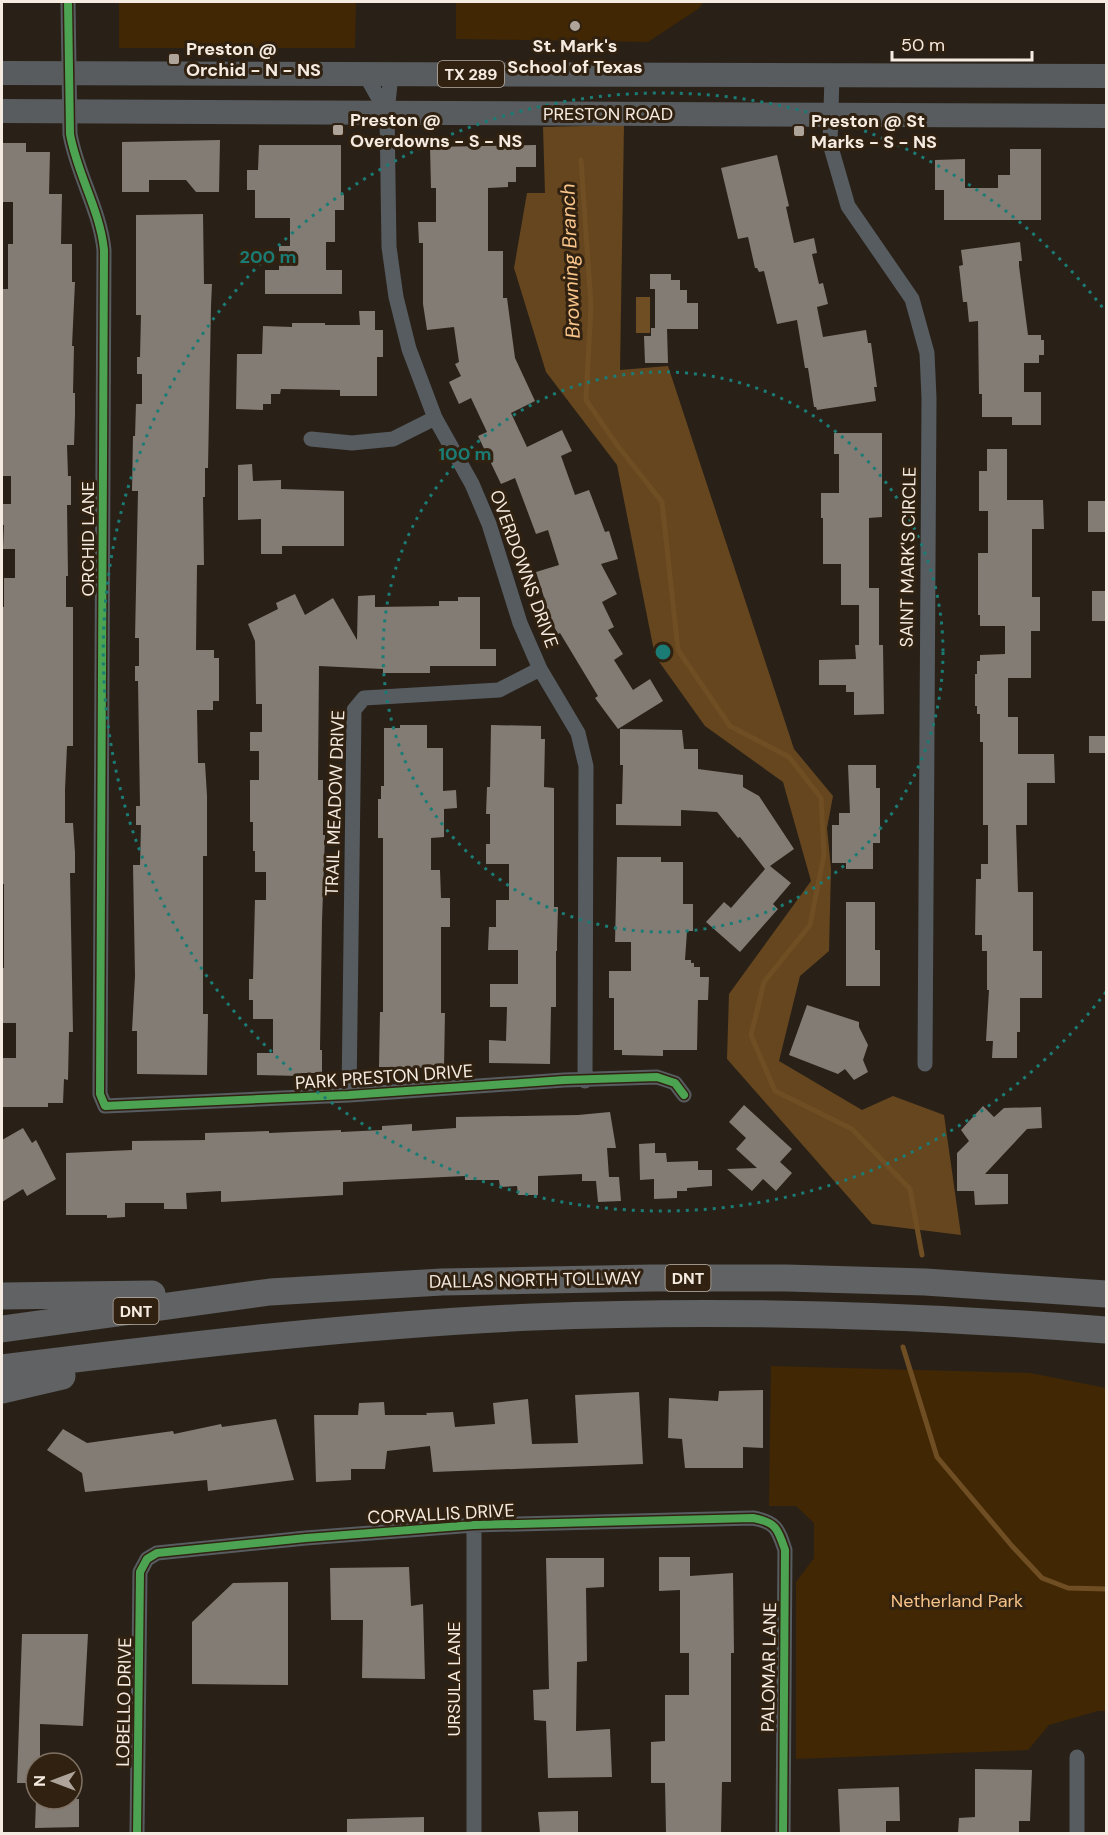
<svg xmlns="http://www.w3.org/2000/svg" width="1108" height="1835" font-family="'DM Sans',sans-serif">
  <style>
    .green { fill: #412703 }
    .forest { fill: #66461e }
    .water { fill: #704e24 }
    .lines { fill: none; stroke-linecap: round; stroke-linejoin: round }
    .stream { stroke: #704e24; stroke-width: 5 }
    .building { fill: #837c74 }
    .street { stroke: #575c61; stroke-width: 15 }
    .primary { stroke: #585c5f; stroke-width: 24 }
    .highway { stroke: #606263; stroke-width: 27 }
    .cycleway-casing { stroke: #302111; stroke-width: 11 }
    .cycleway { stroke: #4ca352; stroke-width: 8 }
    .ring { fill: none; stroke: #1a7c74; stroke-width: 3; stroke-dasharray: 3 6 }
    .poi-dot { fill: #aea49a; stroke: #302111; stroke-width: 2 }
    .labels { text-anchor: middle; stroke-width: 6; stroke-linejoin: round; paint-order: stroke }
    .shield { fill: #302111; stroke: #baaea2; stroke-width: 1.5 }
    .shield-label { font-size: 16px; font-weight: bold; fill: #f5ebe0 }
    .poi-label { font-size: 18px; font-weight: bold; fill: #f5ebe0; stroke: #302111; text-anchor: start }
    .street-label { font-size: 18px; fill: #f5ebe0; stroke: #302111 }
    .park-label { font-size: 18px; fill: #f6c288; stroke: #302111 }
    .water-label { font-size: 20px; font-style: italic; fill: #fac68b; stroke: #302111 }
    .centre { fill: #1a7c74; stroke: #302111; stroke-width: 3 }
    .ring-label { font-size: 18px; text-anchor: middle; font-weight: bold; fill: #1a7c74; stroke: #302111; stroke-width: 6; stroke-linejoin: round; paint-order: stroke }
  </style>
  <rect width="100%" height="100%" fill="#292118"/>
  <path class="green" d="M119,2H356L355,48H119Z
    M456,2H704L698,9L648,42L456,39Z
    M771,1366L1030,1373L1106,1388V1711H1098L1049,1725L1028,1750L796,1759V1582L814,1558V1523L796,1506H769Z"/>
  <path class="forest" d="M624,125L620,370L668,366L794,749L833,796L827,828L831,869L829,951L800,976L779,1061L862,1110L893,1096L944,1115L961,1235L872,1224L727,1059L729,994L811,881L783,782L705,726L655,656L617,465L546,372L514,268L527,193H545L543,127Z"/>
  <path class="water" d="M636,297H650V333H636Z"/>
  <g class="lines">
    <path class="stream" d="M581,160L591,306L586,400L617,445L662,502L678,650L730,726L789,757L821,798L824,855L810,925L764,982L751,1035L775,1091L852,1129L910,1189L922,1255
      M903,1347L937,1457L1012,1546L1042,1578L1068,1588L1106,1589"/>
  </g>
  <path class="building" d="M220,140L219,192H196L186,180H149V192H122V142Z
    M2,143H26V152H50L49,194H62L61,244H72V282H75L72,346H74L73,393H75V414L74,445H67L68,476H71V505H67L68,576H66V607H73V746H67L65,790V823H73L75,853V873H70L73,1032H69L68,1080L64,1079L63,1103H48V1107H2V1058H16V1023H2V968H4V884H2V607H4V578H15V549H3L4,525H2V504H11V476H2V289H8V244H13V202H2Z
    M259,145H341V195H344V210H335V242H326V270H342V294H265V270H279V246H290V218H255V190H247V170H258Z
    M536,145V167H516V182H508V187L488,188V251H503V298H507L515,358L535,401L511,413L527,447L562,430L572,451L561,456L575,495L589,490L605,532L609,531L618,559L601,564L617,594L602,602L614,627L608,630L623,654L614,660L633,690L650,679L663,701L618,729L595,698L598,696L560,633L558,634L545,609L547,607L536,572L559,565L548,530L536,534L515,478L501,484L478,436L487,432L471,398L459,404L449,382L461,376L455,364L459,362L454,327L427,330L423,304V243H419L418,222H436V188H431L430,147Z
    M1010,149H1041V220H944V190H935V160L965,159V188H998V175H1010Z
    M777,155L789,206L786,207L794,243L814,238L817,253L812,254L819,284L823,283L828,304L817,307L823,337L866,330L868,343H871L877,387H874L876,401L817,410L816,407H814L808,368H805L797,320L777,324L764,271L759,272L757,268H755L748,237L738,239L721,168Z
    M203,214L204,284H212L211,306L208,468H205V497H203L204,565H197L196,650H214V658H219V701H213V710H197L198,763H205L207,796V856H203V1014H208L207,1075L137,1074V1031H132L135,976L133,865H140L141,825H136V806H140L138,681H135V666H139V638H135L138,491H132L133,436H135L136,404H142V374H137V357H140L141,315H136V215Z
    M1020,242L1022,261H1019V266L1028,335H1041V340H1044V355H1039V363H1024V392H1041V425H1012V417H982V394H979L978,321L969,322L967,302H963L959,266L963,265L961,250Z
    M650,274H671V280H680V290H687V303H698V329H667L668,363H645L644,336H651V328H655V289H650Z
    M359,311H375V330H383V357H377V396H340V390L281,389L280,394H271V404H263V410L236,409L237,354H262L263,326L292,327V323H325V325H360Z
    M834,433H882V517L869,518V588H879V645H883L884,714L854,715V692H846V685H819V660L856,659L855,645H859V605H841V564H823V518H821V493H839V454H834Z
    M987,449H1007V500H1043L1044,529H1032V597H1040V631H1031V678H1008V717H1018V754H1054L1055,783H1027V825H1016L1018,892H1033V951H1042V998H1020V1032H1017V1058H992L993,1041H986L989,990H987V951H982V935H975L976,879H981V864H988V825H983V742H980V714H977V706H975V674H977V661H980V655L1005,654V626H980V615H978V553H988V511H979V471H987Z
    M252,464L253,481L281,480V489L344,491V546H282V554H261V519L238,520V465Z
    M1088,501H1107V532H1088Z
    M1092,591H1107V621H1092Z
    M295,594L305,615L333,598L357,640L358,596L375,595V607L439,606V601H458V597H480V649H496V666H430V673H383V669L319,666L318,780H323V835H325L322,921L320,1050H322V1073H301V1076L257,1075V1053H273V1019H253V1000H249V979H253L255,900H266V872H255V851H253V822H250V780H259V751H250V732H262V704H256L255,641L248,624L278,609L276,603Z
    M400,725H427V748H443V791L456,790L457,808L444,809V837L431,838V870H440L441,898H450V927H441V1013H445L444,1068L379,1067L380,1012H383V838H378V799H381V786H384V728H400Z
    M491,725L541,726V739H545L544,787L554,788V907H558L557,942V951H556V1007H551L550,1064L489,1063V1040L506,1041L507,1007H490V984H518V950H488L489,927H496V900H509V864H486V844H490V814H486L487,787H490Z
    M620,729L682,730L684,749H698V769L743,775V787L759,796L794,849L770,866L791,883L773,904L778,909L740,952L706,922L724,902L731,908L765,869L740,837L738,838L717,812L681,810V826L616,825V804H622L623,765H620Z
    M1089,736H1107V753H1089Z
    M848,765H876V788H880V843H873V869H846V863H832V825H839V813H850Z
    M617,857H661V862H683V904H693V931H687L685,960H691V963H694V967H700V977H709L708,1000H698L697,1050H663V1056L622,1055V1050H614V998H609V971H631V942H615Z
    M846,902H875V950H880V986H846Z
    M807,1005L859,1022V1027L868,1045L863,1060L868,1072L854,1080L845,1069L838,1074L789,1055Z
    M744,1105L792,1149L780,1162L792,1173L776,1191L763,1179L752,1191L727,1169L757,1168L736,1149L746,1138L729,1122Z
    M983,1106L994,1117L1004,1108L1041,1107L1042,1128L1027,1129L985,1174H1008V1204L975,1205L974,1191H957V1153L969,1141L961,1130Z
    M610,1112L616,1148H607L609,1177H619L621,1201L598,1202L596,1181H582V1174L538,1176V1195H518L517,1186L500,1187L499,1180H465V1176L343,1182V1195L272,1199L221,1202V1191L186,1193L187,1209H164V1203H125V1217L107,1218V1215H66V1153L132,1150V1141L205,1140V1133L269,1131V1133L341,1130V1132L382,1130V1126L412,1124V1131L456,1128V1117L578,1115Z
    M23,1128L32,1143L36,1140L56,1179L27,1196L23,1189L2,1202V1140Z
    M655,1143V1153H666L667,1162L698,1161V1170H712V1186L687,1188V1191H677V1198L654,1199V1179L640,1180L639,1144Z
    M763,1390V1448L743,1447V1468H685L682,1439L668,1438L669,1398L718,1401L719,1391Z
    M639,1392L643,1464L433,1472L430,1446L387,1451L385,1469H351V1480L316,1482L314,1415H358L359,1403L384,1402L385,1415H427L426,1413L453,1412L455,1427L495,1424L493,1403L528,1399L532,1444L578,1443L575,1395Z
    M276,1419L294,1480L208,1491L207,1480L85,1492L82,1473L47,1450L63,1429L87,1443L173,1431L174,1434L221,1424L222,1427Z
    M659,1557H690V1576L733,1573L734,1653H731V1782H722L721,1833H666L665,1783H651V1742L665,1741V1695H689V1653H680V1590L659,1591Z
    M546,1558H604V1587L586,1588L587,1661L577,1662L576,1731L610,1729L612,1777L548,1778L546,1721L534,1720L533,1690L549,1689Z
    M409,1567L411,1606L423,1604L425,1679L362,1678L363,1620H331L330,1568Z
    M288,1582V1685L192,1684V1622L233,1583Z
    M22,1634H88L83,1726L40,1724V1763H36V1783H17Z
    M975,1769L1032,1770L1030,1821H1019V1833H958L959,1818L975,1817Z
    M899,1787L900,1821H886V1833H840L838,1789Z
    M36,1799H79V1827L35,1828Z
    M578,1811V1833H540L538,1812Z
    M424,1817V1833H347V1819Z"/>
  <g class="lines">
    <path class="street" d="M68,2L70,134C77,174 100,210 104,250L100,1094L105,1106L349,1095L564,1080L657,1077L675,1083L684,1095
      M365,74L387,113
      M391,74L387,113L389,247L396,297L409,349L435,418L472,484L489,524L520,623L540,669L578,733L586,766L585,1081
      M832,76L830,144L848,206L912,299L927,353L929,398L925,1064
      M311,439L352,443L393,439L435,418
      M349,1095L354,710L364,698L499,690L540,669
      M474,1525V1834
      M137,1834L140,1572L147,1559L157,1553L306,1538L474,1525L753,1518C776,1522 778,1529 785,1550L783,1834
      M1077,1834V1757"/>
    <path class="primary" d="M2,73L1106,76
      M2,111L1106,116"/>
    <path class="highway" d="M2,1296L152,1294
      M2,1329L270,1292L442,1282L652,1278H786L925,1282L1106,1294
      M2,1368C178,1346 356,1325 533,1317C724,1309 916,1315 1106,1330
      M2,1390L62,1376"/>
    <defs>
      <path id="cycleway" d="M68,2L70,134C77,174 100,210 104,250L100,1094L105,1106L349,1095L564,1080L657,1077L675,1083L684,1095
        M137,1834L140,1572L147,1559L157,1553L306,1538L474,1525L753,1518C776,1522 778,1529 785,1550L783,1834"/>
    </defs>
    <use href="#cycleway" class="cycleway-casing"/>
    <use href="#cycleway" class="cycleway"/>
  </g>
  <g class="ring">
    <circle cx="663" cy="652" r="280"/>
    <path d="M1106 992A559 559 0 1 1 1106 312"/>
  </g>
  <g class="poi-dot">
    <circle cx="575" cy="26" r="6"/>
    <rect x="168" y="53" width="12" height="12" rx="3"/>
    <rect x="332" y="124" width="12" height="12" rx="3"/>
    <rect x="793" y="125" width="12" height="12" rx="3"/>
  </g>
  <g class="labels">
    <g class="shield">
      <rect x="438" y="61" width="66" height="26" rx="4.5"/>
      <rect x="665.5" y="1265" width="45" height="26" rx="4.5"/>
      <rect x="113.5" y="1298" width="45" height="26" rx="4.5"/>
    </g>
    <g class="shield-label">
      <text x="471" y="80">TX 289</text>
      <text x="688" y="1284">DNT</text>
      <text x="136" y="1317">DNT</text>
    </g>
    <g class="poi-label">
      <text x="575" y="52" text-anchor="middle">St. Mark's<tspan x="575" dy="21">School of Texas</tspan></text>
      <text x="186" y="55">Preston @<tspan x="186" dy="21">Orchid - N - NS</tspan></text>
      <text x="350" y="126">Preston @<tspan x="350" dy="21">Overdowns - S - NS</tspan></text>
      <text x="811" y="127">Preston @ St<tspan x="811" dy="21">Marks - S - NS</tspan></text>
    </g>
    <g class="street-label">
      <text x="608" y="120">PRESTON ROAD</text>
      <text transform="translate(88 539) rotate(-90)" y="6">ORCHID LANE</text>
      <text transform="translate(908 557) rotate(-89)" y="6">SAINT MARK'S CIRCLE</text>
      <text transform="translate(524 569) rotate(70)" y="6">OVERDOWNS DRIVE</text>
      <text transform="translate(335 803) rotate(-88)" y="6">TRAIL MEADOW DRIVE</text>
      <text transform="translate(384 1077) rotate(-4)" y="6">PARK PRESTON DRIVE</text>
      <text transform="translate(535 1280) rotate(-1)" y="6">DALLAS NORTH TOLLWAY</text>
      <text transform="translate(441 1514) rotate(-3)" y="6">CORVALLIS DRIVE</text>
      <text transform="translate(769 1667) rotate(-89)" y="6">PALOMAR LANE</text>
      <text transform="translate(454 1679) rotate(-90)" y="6">URSULA LANE</text>
      <text transform="translate(124 1702) rotate(-89)" y="6">LOBELLO DRIVE</text>
    </g>
    <g class="park-label">
      <text x="957" y="1607">Netherland Park</text>
    </g>
    <g class="water-label">
      <text transform="translate(570 261) rotate(-92)" y="7">Browning Branch</text>
    </g>
  </g>
  <circle cx="663" cy="652" r="9" class="centre"/>
  <g class="ring-label">
    <text x="268" y="263">200 m</text>
    <text x="465" y="460">100 m</text>
  </g>
  <rect width="1108" height="1835" fill="none" stroke="#f5ebe0" stroke-width="6"/>
  <g transform="translate(54 1781) rotate(270)"><circle r="28" fill="#302111" stroke="#7f7264" stroke-width="1.5"/>
  <path d="M0-4.5L10 22L0 15L-10 22Z" fill="#aea49a"/>
  <text y="-9" font-size="16" font-weight="bold" text-anchor="middle" fill="#f5ebe0">N</text>
  </g>
  <path d="M892 51v9h140v-9" fill="none" stroke="#f5ebe0" stroke-width="3"/>
  <text x="901" y="51" font-size="18" fill="#f5ebe0" stroke="#302111" stroke-width="4.5" paint-order="stroke">50 m</text>
</svg>
